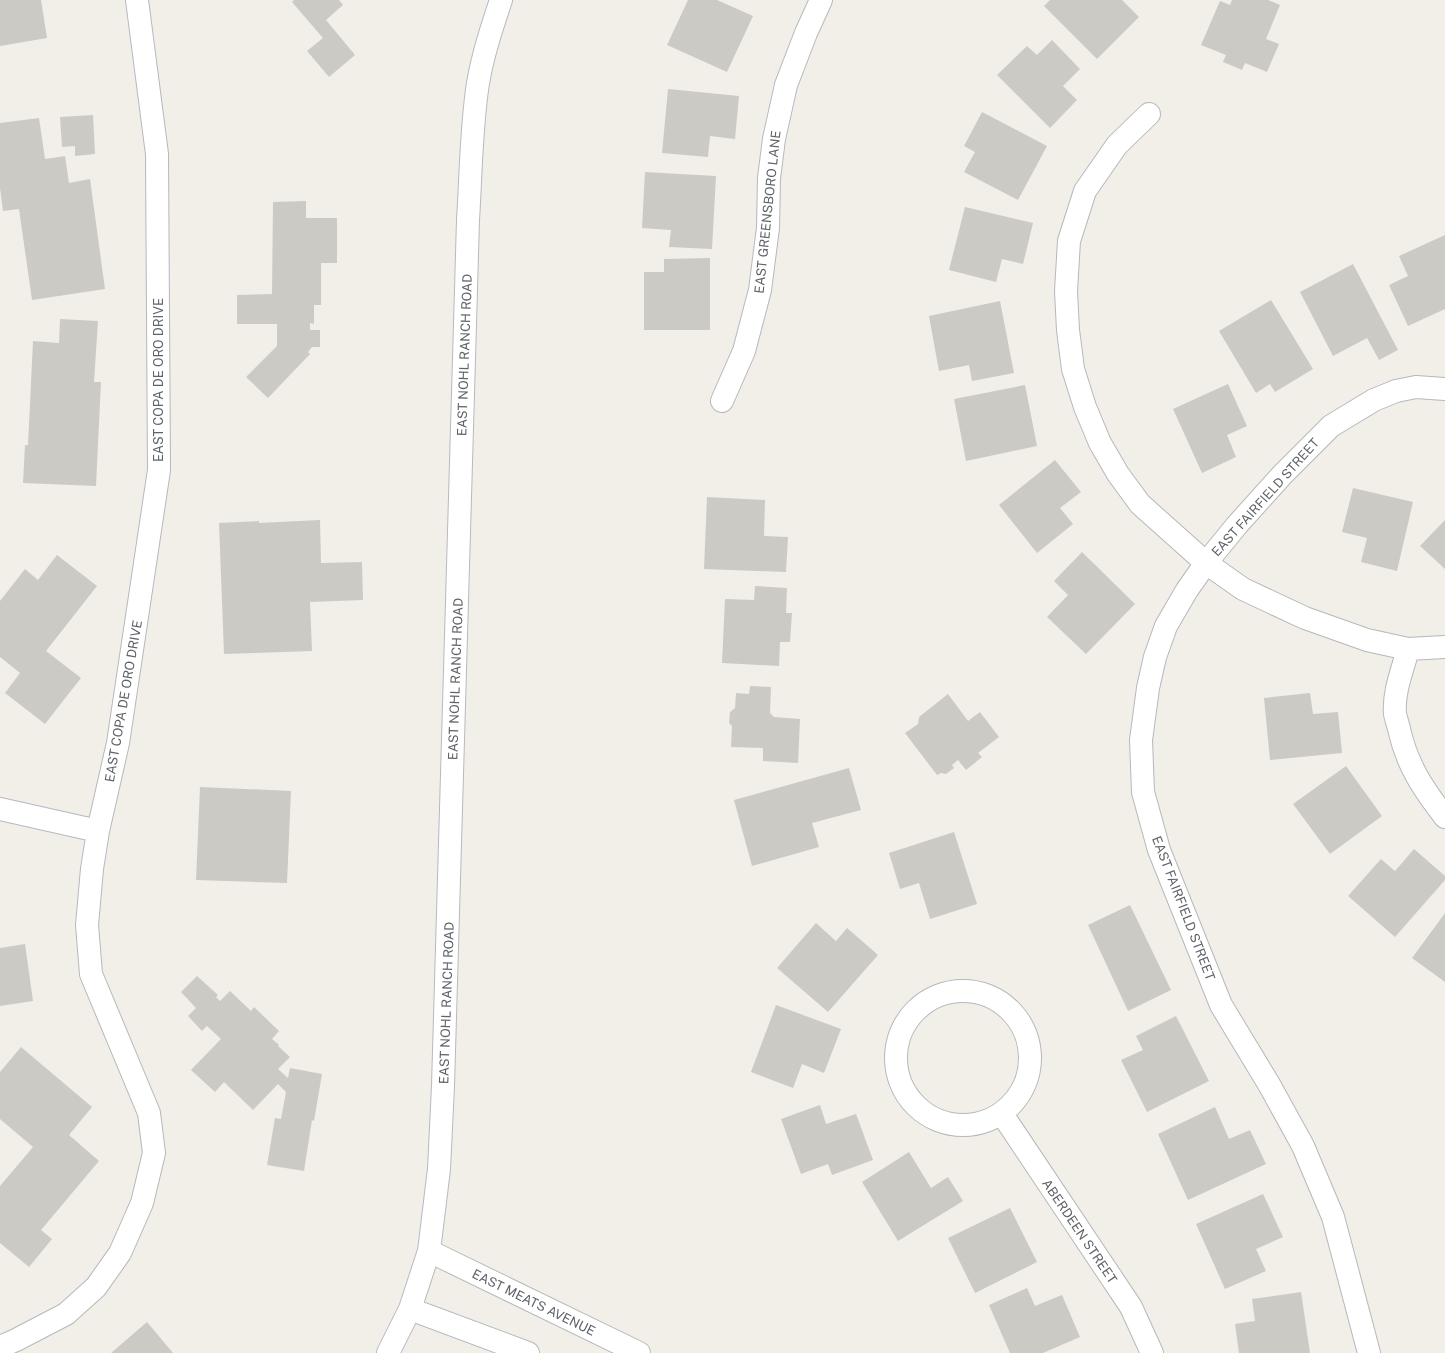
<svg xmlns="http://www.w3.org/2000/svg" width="1445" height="1353" font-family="'Public Sans',sans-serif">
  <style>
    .building { fill: #cccac5 }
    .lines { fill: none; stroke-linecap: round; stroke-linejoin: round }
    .street-casing { stroke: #b5b8bc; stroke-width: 24 }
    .secondary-casing { stroke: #b6babf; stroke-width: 24 }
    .street { stroke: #fff; stroke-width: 22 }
    .secondary { stroke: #fff; stroke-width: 22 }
    .labels { text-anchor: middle; stroke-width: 3; stroke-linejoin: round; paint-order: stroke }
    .street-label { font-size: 13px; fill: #5f6368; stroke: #fff }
  </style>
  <rect width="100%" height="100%" fill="#f1efe8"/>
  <path class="building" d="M0,0H41L47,38L0,46Z
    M294,0H339L343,5L326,20L355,55L329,77L307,51L323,38L292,2Z
    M688,0H717L753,16L727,72L667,45Z
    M1050,0H1122L1139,17L1097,59L1044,6Z
    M1232,0H1268L1280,5L1266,39L1279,44L1267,72L1245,63L1242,70L1223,62L1226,55L1201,45L1220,1L1230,5Z
    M1052,40L1080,69L1063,86L1077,100L1050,128L997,75L1027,46L1037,55Z
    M668,89L739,96L735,139L710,136L708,157L662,153Z
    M982,112L1047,146L1018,200L964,172L975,152L964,146Z
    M93,115L95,154L75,156V146L62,147L60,117Z
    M39,118L45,159L65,156L69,183L90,179L105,289L32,300L19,209L3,211L0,188V123Z
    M645,172L716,176L712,249L669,247L671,230L642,228Z
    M306,201V218H337V263H321V305H314V324L310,323V330H320V347H312L308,352L310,354L268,398L246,377L277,346V324H237V295L272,294L273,202Z
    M965,207L1033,223L1023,264L1002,259L996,282L949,270Z
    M1445,235V309L1408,326L1389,285L1408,276L1399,256Z
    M710,258V330H644V272H664V259Z
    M1353,264L1398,350L1379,360L1367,338L1333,356L1300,292Z
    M1271,300L1313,369L1275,392L1270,384L1256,393L1219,331Z
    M1000,301L1014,373L972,381L969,365L939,371L929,316Z
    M60,319L98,321L94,382H101L96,486L23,483L25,445H28L33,341L59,343Z
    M1228,384L1247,426L1227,435L1236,457L1202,473L1173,409Z
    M1025,385L1037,446L966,461L954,399Z
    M1055,460L1081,492L1060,508L1073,524L1037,553L999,505Z
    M1353,488L1413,502L1397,571L1361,562L1367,538L1342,532Z
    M707,497L765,500L764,536L788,537L786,572L704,569Z
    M320,520L321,563L362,562L363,600L310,602L312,651L224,654L219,523L259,521V523Z
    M1445,520V569L1420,546Z
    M1082,552L1135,604L1086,654L1047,617L1068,595L1054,581Z
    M57,555L97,586L46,651L81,678L45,724L5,693L20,673L0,657V601L25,569L38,580Z
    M755,586L787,588L786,613H792L790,642H780L779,666L722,663L725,599L754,600Z
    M750,686L771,687L770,713L774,717L800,719L798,763L763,761V748L731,747L732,726L729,723L730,712L735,708L736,693L749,694Z
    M1310,693L1313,714L1338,712L1342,753L1270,760L1264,698Z
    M948,694L968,721L980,712L999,737L978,753L982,757L966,770L958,760L952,765L954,768L946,774L941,773L937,775L905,733L918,724L919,717Z
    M1346,766L1382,816L1330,854L1293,804Z
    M849,768L861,810L812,823L819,847L752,866L734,800Z
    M200,787L291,791L287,883L196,880Z
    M954,832L977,904L930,919L919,883L900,889L889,853Z
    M1414,849L1445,876V880L1395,937L1348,896L1381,859L1395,871Z
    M1130,905L1171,990L1128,1011L1088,925Z
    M1445,913V982L1412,958Z
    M816,923L836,941L847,928L878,955L828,1012L777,968Z
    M25,944L33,1001L0,1006V948Z
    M197,976L218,995L216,997L220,1001L230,991L251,1011L254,1007L279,1031L272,1039L279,1045L278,1046L290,1057L278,1069L288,1078L290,1068L322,1074L314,1121L312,1120L304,1171L267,1165L275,1118L281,1119L286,1092L278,1084L253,1110L224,1082L215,1092L191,1070L221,1039L207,1026L202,1031L188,1016L196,1008L181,992Z
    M776,1005L841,1029L824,1073L802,1064L793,1088L751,1072Z
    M1176,1016L1209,1081L1147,1112L1121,1060L1143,1050L1136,1036Z
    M21,1047L92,1107L69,1135L99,1161L41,1230L52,1239L29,1267L0,1243V1186L33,1147L0,1119V1072Z
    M820,1105L826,1124L856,1114L873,1160L832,1175L828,1164L801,1174L781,1119Z
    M1215,1107L1229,1139L1250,1130L1266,1164L1188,1200L1158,1134Z
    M909,1152L931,1188L948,1177L963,1201L898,1241L862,1182Z
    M1263,1194L1283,1237L1256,1249L1266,1271L1225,1289L1196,1224Z
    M1010,1208L1037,1262L975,1293L948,1238Z
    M1027,1288L1035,1306L1062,1295L1080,1337L1043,1353H1010L989,1305Z
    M1301,1292L1310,1353H1239L1235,1324L1255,1321L1252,1299Z
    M147,1322L173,1353H111Z"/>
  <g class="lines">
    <defs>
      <path id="street" d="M1149,114L1117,145L1085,191L1069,241L1066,291L1068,330L1073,369L1085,407L1100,443L1118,474L1140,504L1206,563L1243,589L1305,618L1367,640L1408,649L1445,647
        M722,401L744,351L760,290L768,228L769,178L774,139L786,85L806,33L821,0
        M1408,649C1403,669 1393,692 1395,714C1396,719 1398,724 1399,729C1407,765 1423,789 1445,817
        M0,809L98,831
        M896 1058a67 67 0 1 1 134 0a67 67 0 1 1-134 0Z
        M1002,1114L1131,1307L1152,1353
        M0,1347L16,1340L66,1314L96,1287L120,1253L142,1203L154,1153L149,1113L91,974L87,925L92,869L98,831L118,743L159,470L157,154L137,0
        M1369,1353L1333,1217L1303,1146L1270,1086L1221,1005L1159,850L1143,792L1141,740L1148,688L1155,657L1166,626L1187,590L1206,563L1237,525L1283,474L1331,426L1374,400L1396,391L1416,387L1445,389"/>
      <path id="secondary" d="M429,1251L639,1353
        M410,1309L528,1353
        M388,1353L410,1309L429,1251L439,1169L443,1086L468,220C471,174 471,128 478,83C483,54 492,27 501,0"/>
    </defs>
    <use href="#street" class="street-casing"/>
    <use href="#secondary" class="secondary-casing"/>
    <use href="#street" class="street"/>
    <use href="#secondary" class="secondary"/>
  </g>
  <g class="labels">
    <g class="street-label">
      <text transform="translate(767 212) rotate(-84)" y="5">EAST GREENSBORO LANE</text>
      <text transform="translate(464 355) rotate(-88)" y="5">EAST NOHL RANCH ROAD</text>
      <text transform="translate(158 380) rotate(-90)" y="5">EAST COPA DE ORO DRIVE</text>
      <text transform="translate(1265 497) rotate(-48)" y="5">EAST FAIRFIELD STREET</text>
      <text transform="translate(455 679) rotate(-88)" y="5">EAST NOHL RANCH ROAD</text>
      <text transform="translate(123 701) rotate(-80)" y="5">EAST COPA DE ORO DRIVE</text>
      <text transform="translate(1184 908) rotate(69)" y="5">EAST FAIRFIELD STREET</text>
      <text transform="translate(446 1003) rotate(-88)" y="5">EAST NOHL RANCH ROAD</text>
      <text transform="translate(1080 1231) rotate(56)" y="5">ABERDEEN STREET</text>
      <text transform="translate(534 1302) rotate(26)" y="5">EAST MEATS AVENUE</text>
    </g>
  </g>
</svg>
